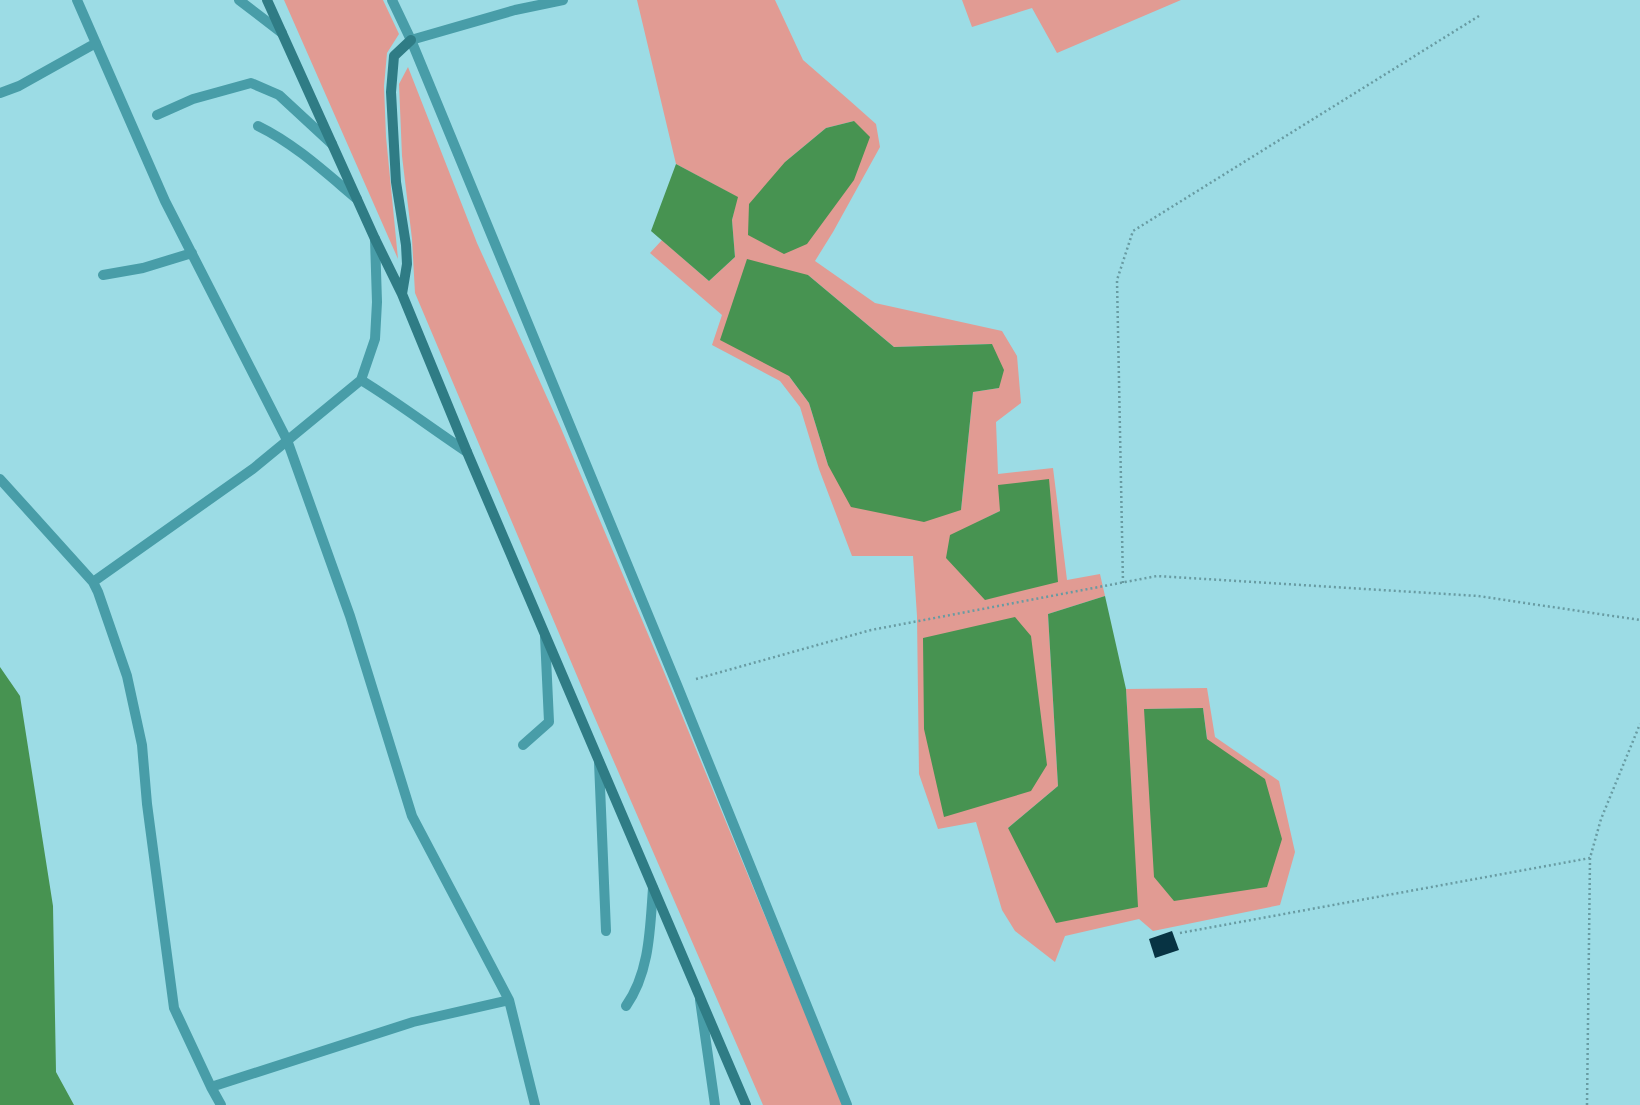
<svg xmlns="http://www.w3.org/2000/svg" width="1640" height="1105" font-family="Roboto,sans-serif">
  <style>
    .green { fill: #e19b93; fill-rule: evenodd }
    .water { fill: #479351 }
    .building { fill: #073343 }
    .lines { fill: none; stroke-linecap: round; stroke-linejoin: round }
    .path { stroke: #689ba2; stroke-width: 2.5; stroke-dasharray: 2 3; stroke-linecap: butt }
    .minor { stroke: #489da8; stroke-width: 10 }
    .secondary { stroke: #2f7c85; stroke-width: 10 }
  </style>
  <rect width="100%" height="100%" fill="#9cdce5"/>
  <path class="green" d="M284,0H383L399,34L387,53L384,86L386,137L398,259Z
    M637,0H775L803,60L849,100L876,124L880,147L833,232L815,261L875,303L1002,331L1017,356L1021,403L996,422L998,474L1053,468L1067,580L1100,574L1105,596L1048,614L1058,786L1008,828L1137,907L1126,689L1207,688L1215,737L1279,781L1295,852L1280,905L1153,931L1139,919L1065,936L1055,962L1015,931L1002,910L976,822L938,829L919,774L917,616L913,556H852L819,469L800,407L780,381L712,345L722,315L650,253L662,240L709,281L735,257L732,220L737,197L676,164ZM854,121L785,162L826,128ZM808,275L894,347L992,344L999,388L973,392L961,510L828,465L809,403L789,376ZM1000,511L1058,582L978,522ZM1203,708L1207,738L1144,709Z
    M962,0H1181L1057,53L1032,8L972,27Z
    M408,67L477,243L560,426L664,672L843,1105H763L591,709L415,293L412,239L402,156L399,84Z"/>
  <path class="water" d="M854,121L870,137L854,180L807,244L784,254L748,235L749,204L785,162L826,128Z
    M676,164L738,197L732,220L735,257L709,281L651,231Z
    M747,259L808,275L894,347L992,344L1004,370L999,388L973,392L961,510L924,522L851,507L828,465L809,403L789,376L720,340Z
    M1049,479L1058,582L985,600L946,558L950,535L1000,511L998,485Z
    M1105,596L1126,689L1138,907L1056,923L1008,828L1058,786L1048,614Z
    M1015,617L1031,636L1047,765L1031,791L944,817L924,729L923,638Z
    M0,667L20,696L53,906L56,1072L74,1105H0Z
    M1203,708L1207,739L1265,779L1282,839L1267,887L1174,901L1154,877L1144,709Z"/>
  <path class="building" d="M1172,931L1179,950L1155,958L1149,939Z"/>
  <g class="lines">
    <path class="path" d="M1123,583L1117,280L1133,231L1479,16
      M696,679L871,630L1157,576L1478,596L1640,620
      M1180,933L1590,858
      M1587,1105L1590,858L1601,819L1640,724"/>
    <path class="minor" d="M77,0L165,201L287,440L350,616L412,816L509,1000L413,1022L211,1087
      M239,0L282,33
      M392,0L411,40L677,685L847,1105
      M411,40L515,10L563,0
      M0,93L19,86L96,43
      M157,115L193,99L251,83L279,95L332,144
      M258,126C295,144 326,173 357,199
      M103,275L143,268L192,253
      M361,380C397,402 431,428 467,452
      M0,479L93,582
      M523,745L549,722L545,636
      M599,762L606,931
      M509,1000L535,1105
      M700,1000L715,1105
      M626,1006C650,972 650,928 653,888
      M221,1105L211,1087L174,1008L147,804L142,745L127,676L98,592L93,582L254,468L361,380L375,339L377,302L375,239"/>
    <path class="secondary" d="M267,0L375,239L402,294L467,452L746,1105
      M402,294L407,264L406,245L396,182L391,92L394,56L411,40"/>
  </g>
</svg>
